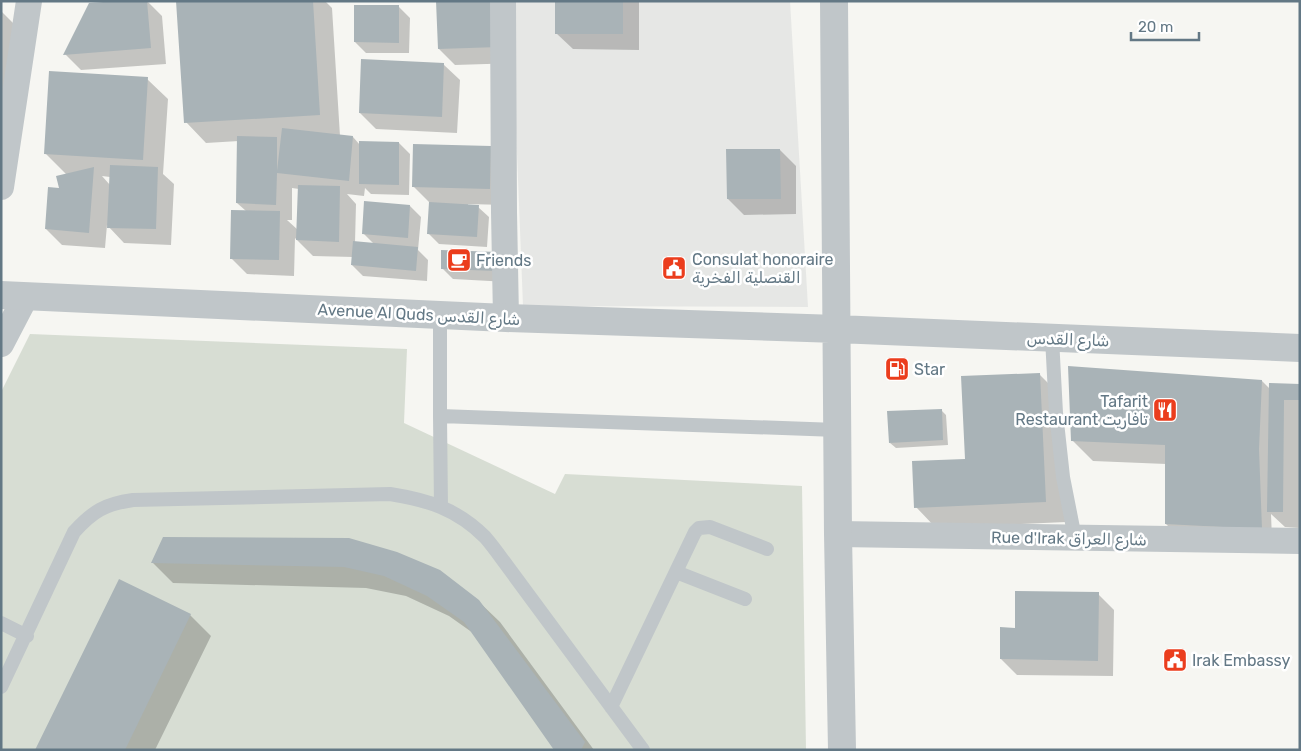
<svg xmlns="http://www.w3.org/2000/svg" width="1301" height="751" font-family="Rubik,Vazirmatn,sans-serif">
  <style>
    .built { fill: #e6e7e5 }
    .green { fill: #d7ddd3 }
    .shadow { fill: #0003; fill-rule: evenodd }
    .building { fill: #a9b3b7 }
    .lines { fill: none; stroke-linecap: round; stroke-linejoin: round }
    .service { stroke: #c0c6c9; stroke-width: 14 }
    .minor { stroke: #c0c6c9; stroke-width: 26 }
    .tertiary { stroke: #c0c6c9; stroke-width: 28 }
    .labels { text-anchor: middle; stroke-width: 5; stroke-linejoin: round; paint-order: stroke }
    .poi-label { font-size: 16px; fill: #637885; stroke: #fff; text-anchor: start }
    .street-label { font-size: 16px; fill: #637885; stroke: #fff }
  </style>
  <rect width="100%" height="100%" fill="#f6f6f2"/>
  <path class="built" d="M511,1H790L808,307L523,306Z"/>
  <path class="green" d="M30,334L407,349L404,423L555,494L565,474L802,486L806,750H1V392Z"/>
  <path class="shadow" d="M134,1H147L162,16L166,64L81,70L65,54Z
    M178,1H325L332,8L340,136L353,137L360,145L399,143L410,154L409,195L371,194L365,188L364,196L347,194L356,204L355,243L375,245L363,233L410,206L421,217L418,250L428,260L427,281L363,276L352,265L353,257L313,256L295,238L294,276L247,274L231,258L246,211L237,203L239,141L206,143L186,122ZM292,188L299,189L298,230L287,220H292Z
    M438,1L515,63L455,65L439,49Z
    M557,1H639V50L573,49L556,33Z
    M399,7L410,18L409,53H366L355,42Z
    M1,11L21,31L1,153Z
    M443,64L460,80L457,133L376,129L360,113Z
    M147,79L168,99L163,174L174,184L171,245L124,243L107,225L105,248L62,245L46,229L60,189L67,175L45,153ZM102,176L110,177V185Z
    M490,147L505,205L468,204V206L478,207L489,217L487,247L439,244L428,233L430,203L413,186Z
    M780,150L796,166V214L744,215L728,199Z
    M498,253L508,282L453,279L442,268Z
    M1039,374L1060,395L1066,522L936,528L916,507L966,460Z
    M1262,381L1270,389L1300,385L1299,528L1285,527L1271,514L1272,539L1177,535L1166,524V464L1093,461L1072,440Z
    M941,410L946,415L948,445L896,448L890,443Z
    M349,540L478,601L500,622L594,750H555L473,633L449,616L406,596L366,588L173,583L152,562Z
    M1098,594L1114,610L1113,676L1017,675L1001,659L1017,629Z
    M190,615L211,636L155,750H37Z"/>
  <path class="building" d="M117,1H147L151,48L63,55L89,3Z
    M176,1H313L320,115L184,123Z
    M436,1H497L499,47L438,49Z
    M555,1H623V34H555Z
    M354,5H399V43L354,42Z
    M361,59L444,63L442,117L359,113Z
    M49,71L148,77L143,160L44,154Z
    M282,128L353,136L349,181L277,173L276,205L236,203L237,136L277,137V171Z
    M359,141L399,142V185L359,184Z
    M413,144L491,146L490,189L412,187Z
    M726,149H780L781,199H727Z
    M110,165L158,167L156,229L107,228Z
    M94,167L89,233L45,229L48,187L59,188L56,176Z
    M298,185L340,186L339,242L296,240Z
    M364,201L410,205L408,238L362,234Z
    M429,202L479,205L477,237L427,234Z
    M231,210L280,211L279,260L230,259Z
    M353,241L418,247L416,271L351,265Z
    M441,250L498,252V271L441,269Z
    M1068,366L1262,380L1259,449L1262,529L1165,524V445L1071,441Z
    M1040,373L1046,502L914,508L912,461L965,459L961,376Z
    M1269,383L1300,384V400H1284L1283,512H1267Z
    M942,409L943,440L889,443L887,411Z
    M163,537L349,538L397,552L440,570L479,600L585,742L581,750H554L464,622L427,596L384,576L344,567L151,563Z
    M119,579L191,614L125,750H35Z
    M1015,591L1099,592L1098,661L1000,659V627L1015,628Z"/>
  <g class="lines">
    <path class="service" d="M440,315V416L441,507
      M1052,338L1056,413L1063,477L1075,538
      M440,416L837,430
      M676,572L745,599
      M1,623L27,636
      M1,687L74,532C93,511 105,504 133,500L390,494C428,500 457,509 485,537C491,544 497,552 502,559L643,750
      M611,707L695,532L699,528L710,527L767,549"/>
    <path class="minor" d="M503,1L504,212L506,318
      M1,187L29,1
      M1,344L26,296
      M838,534L1300,541"/>
    <path class="tertiary" d="M834,1L838,534L842,750
      M1,295L506,318L837,329L1300,348"/>
  </g>
  <defs>
    <symbol id="cafe-square" viewBox="-11 -11 22 22"><rect x="-9" y="-9" width="18" height="18" rx="4" fill="#eb3d1d" stroke="#fff"/><path d="M-5.5-4.5H6V0H3Q3 3.5 0 3.5H-2.5Q-5.5 3.5-5.5 0ZM3-3.2v2h1.7v-2ZM-6 4.5H4V6H-6Z" fill="#fff"/></symbol>
    <symbol id="civic-square" viewBox="-11 -11 22 22"><rect x="-9" y="-9" width="18" height="18" rx="4" fill="#eb3d1d" stroke="#fff"/><path d="M-.6-6.5H3V-4.5H.6V-3L4-1V1h2V6H-6V1h2V-1L-.6-3ZM-1.2 2.5V6h2.4V2.5Z" fill="#fff"/></symbol>
    <symbol id="fuel-square" viewBox="-11 -11 22 22"><rect x="-9" y="-9" width="18" height="18" rx="4" fill="#eb3d1d" stroke="#fff"/><path d="M-5.5-6h7V0h2V4h1.3V-2.5L3-4.5l.8-.8L6-3V5H2.5V1h-1V6h-7ZM-4.2-4.7v3.2H.2V-4.7Z" fill="#fff"/></symbol>
    <symbol id="restaurant-square" viewBox="-11 -11 22 22"><rect x="-9" y="-9" width="18" height="18" rx="4" fill="#eb3d1d" stroke="#fff"/><path d="M-5-6h1v4h1v-4h1v4h1v-4h1v5L-1.5 .5V6h-2V.5L-5-1ZM5-6V6H3V1.5H1.5Q1.5-4 5-6Z" fill="#fff"/></symbol>
  </defs>
  <g fill-rule="evenodd">
    <use href="#cafe-square" x="445" y="246" width="28" height="28"/>
    <use href="#civic-square" x="660" y="254" width="28" height="28"/>
    <use href="#fuel-square" x="883" y="355" width="28" height="28"/>
    <use href="#restaurant-square" x="1151" y="396" width="28" height="28"/>
    <use href="#civic-square" x="1161" y="646" width="28" height="28"/>
  </g>
  <g class="labels">
    <g class="poi-label">
      <text x="692" y="265">Consulat honoraire<tspan x="692" dy="18">القنصلية الفخرية</tspan></text>
      <text x="476" y="266">Friends</text>
      <text x="914" y="375">Star</text>
      <text x="1148" y="407" text-anchor="end">Tafarit<tspan x="1148" dy="18">Restaurant تافاريت</tspan></text>
      <text x="1192" y="666">Irak Embassy</text>
    </g>
    <g class="street-label">
      <text transform="translate(419 314) rotate(3)" y="6">Avenue Al Quds شارع القدس</text>
      <text transform="translate(1068 339) rotate(2)" y="6">شارع القدس</text>
      <text transform="translate(1069 538) rotate(1)" y="6">Rue d'Irak شارع العراق</text>
    </g>
  </g>
  <rect width="1301" height="751" fill="none" stroke="#637885" stroke-width="5"/>
  <path d="M1131 32v8h68v-8" fill="none" stroke="#637885" stroke-width="2.5"/>
  <text x="1138" y="32" font-size="15" fill="#637885" stroke="#ffffff" stroke-width="4" paint-order="stroke">20 m</text>
</svg>
